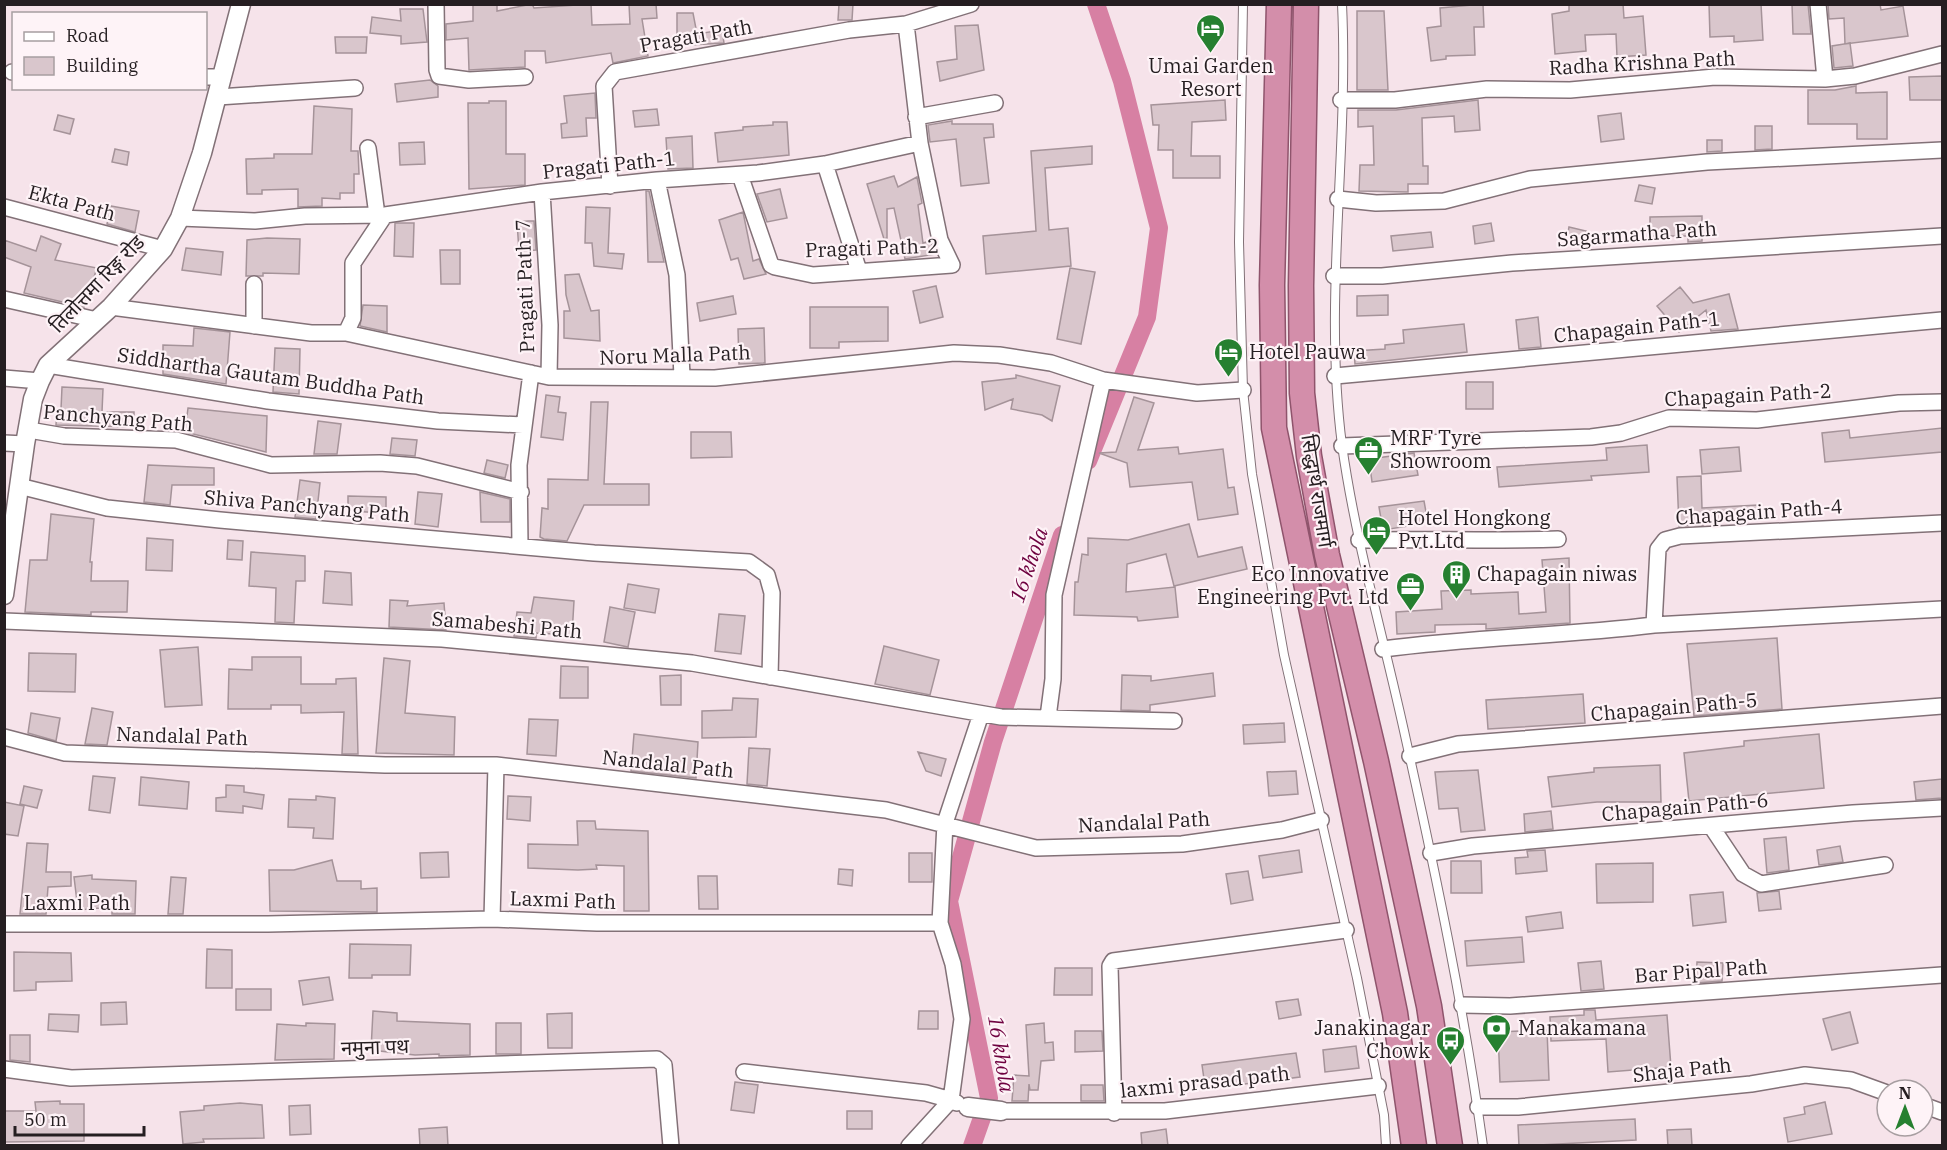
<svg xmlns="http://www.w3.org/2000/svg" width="1947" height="1150" font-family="'IBM Plex Serif','Noto Sans Devanagari',serif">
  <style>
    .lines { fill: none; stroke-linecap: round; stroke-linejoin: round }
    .canal { stroke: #d780a3; stroke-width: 18 }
    .building { fill: #d9c6cc; stroke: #a59399; stroke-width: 1.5 }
    .service-casing { stroke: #827177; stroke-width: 10 }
    .minor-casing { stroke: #827177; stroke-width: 18 }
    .tertiary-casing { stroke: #827177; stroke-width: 21 }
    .trunk-casing { stroke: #8f546c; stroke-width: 27 }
    .service { stroke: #fff; stroke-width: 8 }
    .minor { stroke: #fff; stroke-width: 15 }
    .tertiary { stroke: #fff; stroke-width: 18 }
    .trunk { stroke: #d38eaa; stroke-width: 24 }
    .labels { text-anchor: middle; stroke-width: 4.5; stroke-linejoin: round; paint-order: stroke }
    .street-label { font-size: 20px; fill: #251e21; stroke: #fef3f7 }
    .poi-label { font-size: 20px; fill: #251e21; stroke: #fef3f7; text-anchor: start }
    .water-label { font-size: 21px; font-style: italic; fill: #6e013f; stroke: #fef3f7 }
  </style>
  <rect width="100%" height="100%" fill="#f6e3ea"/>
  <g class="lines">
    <path class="canal" d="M1088,461L1147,317L1159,228L1122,81L1096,4
      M972,1146L989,1098L949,901L993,742L1062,535"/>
  </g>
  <path class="building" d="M473,4H497V11L532,4L534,8L591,4L592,25L630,24L629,4H656L657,18L642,19L648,56L613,63L611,53L546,63L545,51H525V67L469,70L468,38L446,40V24L473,21Z
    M839,4H853L852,20H838Z
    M1483,4L1484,27H1474L1475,55L1446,56V59L1431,61L1427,28L1441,26L1440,8Z
    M1569,4H1623L1624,18L1643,16L1646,55L1617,57L1616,34L1585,35L1586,51L1555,54L1552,14L1569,11Z
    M1709,4H1761L1763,40L1734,42V36L1710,37Z
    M1792,4H1808L1811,34H1793Z
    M1828,4H1880L1881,10L1903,6L1908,36L1845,44L1844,18L1829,19Z
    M400,9H423L427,42L401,44V36L370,33L372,17L401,21Z
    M1357,11H1384L1388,90H1357Z
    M677,13H693L697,34L722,30L724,43L673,46L672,37L677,36Z
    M978,25L984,70L940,81L937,62L957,59L955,26Z
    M335,37H367L366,53H336Z
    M1850,43L1853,66L1834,68L1832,46Z
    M1942,76V100H1910L1909,77Z
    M430,80L438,86V97L397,102L395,84Z
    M1856,86V93L1887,92V139H1857V124H1808V90H1835Z
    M595,93L596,118H586L587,136L562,138L561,124L567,123L564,96Z
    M1225,100L1226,120L1192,122L1191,156H1220V178H1173V150H1158L1159,125H1153L1151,105Z
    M1478,100L1480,130L1455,132L1454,116L1422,118L1423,166H1428V184H1408V192L1359,191L1360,165H1374L1373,126L1358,127V110H1396Z
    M489,101H506V154H525V185L469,189L468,103H489Z
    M314,106L352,109L351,151H358L359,174H354V193H340V199L322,198V206L298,207V189L262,190V194H247L246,159L274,158V154H312Z
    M657,109L659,125L635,127L633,111Z
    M1621,113L1624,139L1601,142L1598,116Z
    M58,115L74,119L70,134L54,130Z
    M952,121V124H993L994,137L984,138L989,183L961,186L956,139L930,142L928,125Z
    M773,122H787L789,155L718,162L715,133L743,130V127L773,125Z
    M1755,126H1772V149L1755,150Z
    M692,136L693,168L668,169L666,138Z
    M1707,140H1722V151L1707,152Z
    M424,142L425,164L400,165L399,143Z
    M1092,146V164L1045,168L1049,230L1068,228L1071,266L986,274L983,236L1036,231L1031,151Z
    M115,149L129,152L127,165L112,162Z
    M894,176L898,187L917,177L922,203L918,205L923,243L930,241L936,254L905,259L894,208L887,209V238L884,239L867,184Z
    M1639,185L1655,188L1652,204L1635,201Z
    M780,189L787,218L767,222L757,194Z
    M646,191H649L664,262H648Z
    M111,206L139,211L135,232L107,224Z
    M586,207L610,208L608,253L624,254L622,269L594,266L592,243H585Z
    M743,212L753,261L759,259L766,274L744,279L738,258L731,260L719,220Z
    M1702,216V241L1688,242V236H1650V217Z
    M528,221H534L536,250L519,251L517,222Z
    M395,223H414L413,257L394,256Z
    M1491,223L1494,241L1475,244L1473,226Z
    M1569,227L1586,231L1583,246L1566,243Z
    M1431,232L1433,247L1393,251L1391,236Z
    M41,236L61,244L55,260L97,268L84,307L24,293L31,267L4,257V240L36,251Z
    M267,238L300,239L299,274L263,273V276H246L247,240Z
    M186,248L223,252L221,275L182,270Z
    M440,250H460V284H441Z
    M1070,268L1095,272L1081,344L1057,339Z
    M579,274L591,311L599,310L600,341L564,338V311H570L566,295L565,275Z
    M936,286L943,317L920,323L913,291Z
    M1680,287L1693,303L1729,294L1738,329L1711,331L1706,310L1679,332L1657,306Z
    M1388,295V315L1357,316V296Z
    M733,296L736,314L700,321L697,303Z
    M363,305L387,306V332L360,326Z
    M810,307H888V341L839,342V348H810Z
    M1538,317L1541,347L1519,349L1516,320Z
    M1464,324L1467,352L1355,364L1354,351L1385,349V345L1404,343L1403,330Z
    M194,328L230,332L226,384L163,374V345L193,346Z
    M764,328L765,363L739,364L738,329Z
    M275,348L300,349L299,394L273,392Z
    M1016,375L1060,386L1052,421L1042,415L1011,409L1013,399L985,410L982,382L1016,378Z
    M1466,382H1493V409H1466Z
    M62,387L103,389L102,412H134V427L56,425L57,409H61Z
    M546,395L560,397L558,412L566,413L563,440L541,437Z
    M1134,397L1154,403L1138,450L1178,447L1179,454L1223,449L1228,488L1234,487L1238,514L1198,520L1192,482L1130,487L1127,463L1099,453L1116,452Z
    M591,402H608L604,484H649V505H584L567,541L544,539L540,537L542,508L548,509V479L588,480Z
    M188,408L267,416L266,452L185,432Z
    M318,421L341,424L337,454H314Z
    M1942,428V452L1825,462L1822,433L1849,430L1850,438Z
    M691,432H731L732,457L691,458Z
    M392,438L417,440L415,456L390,454Z
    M1647,445L1649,472L1591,476L1592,480L1499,487L1497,467L1607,460L1606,448Z
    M1739,447L1741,471L1702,474L1700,450Z
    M1414,453L1418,475L1372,482L1369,459Z
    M487,460L508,465L505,478L484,473Z
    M148,465L214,468V485H172L170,505L144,502Z
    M1701,476L1702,508L1758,505L1759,518L1702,521L1703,525L1679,526L1677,477Z
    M300,480L320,483L316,519L295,517Z
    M418,492L442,494L438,527L415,524Z
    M480,492L510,499V522H481Z
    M348,496L386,497V513L348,511Z
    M1424,501L1428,523L1383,530L1379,507Z
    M51,514L94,519L90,562H92L91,581H128L127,612H91V615L25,612L30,560H47Z
    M1189,524L1198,557L1242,547L1247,569L1174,586L1166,554L1127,564L1126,592L1175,587L1178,617L1138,621L1137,617L1074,615L1075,582H1078L1082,554L1088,555V538L1128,540Z
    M147,538L173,540L172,571L146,570Z
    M228,540L243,541L242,560L227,559Z
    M251,552L305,556V581H296L294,623L275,622L276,588L249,586Z
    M1569,558L1570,623L1486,629V624L1435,625V632L1397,634L1396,612L1442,609L1441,591L1471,590V594L1518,592L1519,614L1546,612L1542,560Z
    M325,571L351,573L352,605L323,603Z
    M628,584L659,589L655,613L624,608Z
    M534,597L574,601L572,635L536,633V638L514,636L517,612L531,613Z
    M390,600L408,601L407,606L444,603L446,630L389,627Z
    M610,607L635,612L628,647L604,642Z
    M719,614L745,616L741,654L715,651Z
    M1777,638L1782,709L1694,716L1687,644Z
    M884,646L939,660L930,695L875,684Z
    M198,647L202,705L165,707L160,650Z
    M29,653L76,654L75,692L28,691Z
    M252,657H301V684H336V679L356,678L358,754H342L344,712L301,713V705H271V709H228L229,669L252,670Z
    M384,658L410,661L405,713L455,717L454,755L376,753Z
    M561,666L588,667V698H560Z
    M1213,673L1215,696L1150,705V711L1121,710L1122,675L1151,676V681Z
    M681,675V705H661L660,676Z
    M1583,694L1585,723L1488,729L1486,700Z
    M733,698L758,699L756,737L702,738V711L732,710Z
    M92,708L113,712L107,745L85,744Z
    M31,713L60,718L56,741L28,733Z
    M529,719L558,720L556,756L527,754Z
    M1284,723L1285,742L1244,744L1243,725Z
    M634,734L698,742L696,778L631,771Z
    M1819,734L1824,788L1689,801L1684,753L1744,746V741Z
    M749,748L770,749L767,786L747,784Z
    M918,752L946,759L941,776L926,771Z
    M1660,765L1661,802H1597L1552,807L1548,777L1594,772V768Z
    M1478,770L1485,830L1461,832L1458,808L1439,809L1435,772Z
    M1296,771L1298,794L1269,796L1267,772Z
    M93,776L115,778L110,813L89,810Z
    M141,777L189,782L187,809L139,805Z
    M1942,779V798L1916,800L1914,782Z
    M226,785L244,786V792L264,795L262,809L243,806V813L216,811V798L226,797Z
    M24,786L42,790L37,808L20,804Z
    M316,796L335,798L333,839L313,838L314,828L288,827L289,799L316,800Z
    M508,796L531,797L530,821L507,819Z
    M4,802L24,806L18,836L4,834Z
    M1551,811L1553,829L1525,832L1524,814Z
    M577,821H595L596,829L648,831L649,911H624V866L596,865L597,869L578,870L528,868V844L578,845Z
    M1786,837L1789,870L1767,873L1764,839Z
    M27,843L48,844L46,872H71V886L48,887L46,914H20Z
    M1840,846L1843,862L1819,865L1817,850Z
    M1299,850L1302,872L1263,878L1259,856Z
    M1545,850L1547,871L1516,874L1515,858L1528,857L1527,851Z
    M448,852L449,877L421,878L420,853Z
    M909,853H932V882H909Z
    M332,860L337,881H361V889L377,888V912L270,911L269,870H294Z
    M1451,861H1481L1482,893H1451Z
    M1653,863V902L1597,903L1596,864Z
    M839,869L853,870L852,886L838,884Z
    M1248,871L1253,900L1231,904L1226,874Z
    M92,875V879L136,881L135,914H112V907L78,910L74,877Z
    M698,876H717L718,909H699Z
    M171,877L186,878L183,914H168Z
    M1779,891L1781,909L1759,911L1757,893Z
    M1723,892L1726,922L1693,926L1690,895Z
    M1561,912L1563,928L1528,932L1526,917Z
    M1522,937L1524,962L1467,966L1465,941Z
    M350,944L411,945L410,975H372V978H349Z
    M207,949L232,950V988H206Z
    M14,952L71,953L72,981L36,982V990L14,991Z
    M1601,961L1604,989L1581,991L1578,963Z
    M1697,962L1723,963L1722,981L1696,983Z
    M1055,968H1092V995H1054Z
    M329,977L333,1000L303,1005L299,981Z
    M236,989H271V1010H236Z
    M1298,999L1301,1015L1279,1019L1276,1002Z
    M126,1002L127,1024L101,1025V1003Z
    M1584,1010H1595L1596,1020L1667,1015L1671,1067L1608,1072L1606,1039L1551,1041L1550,1017L1584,1015Z
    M373,1011L397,1013V1021L470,1024V1055L439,1056V1054L415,1055L371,1050Z
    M919,1011H938V1029H918Z
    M1850,1012L1858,1043L1832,1050L1823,1019Z
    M572,1013V1048H548L547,1014Z
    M49,1014L79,1015L78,1032L48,1030Z
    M306,1023L335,1024L334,1059L275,1060L277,1024L306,1026Z
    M496,1023H521V1054H496Z
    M1044,1023L1045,1043L1053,1042L1054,1060L1041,1061L1038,1090H1030L1029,1084L1028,1101H1012L1014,1075L1029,1076L1026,1025Z
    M1547,1030L1549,1080L1500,1082L1498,1032Z
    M1075,1031H1102L1103,1051L1075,1052Z
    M10,1035H30V1062L10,1060Z
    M1356,1046L1359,1068L1325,1072L1323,1050Z
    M1296,1053L1300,1077L1229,1086L1228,1076L1204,1079L1202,1065Z
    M735,1082L758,1085L754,1113L731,1110Z
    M1081,1085H1103L1104,1101H1081Z
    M60,1101V1104H84V1141L4,1142V1111H36L35,1102Z
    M1825,1102L1832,1134L1788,1142L1784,1118L1805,1114L1804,1107Z
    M240,1103L262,1105L264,1138L203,1139L204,1142L183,1144L180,1112L204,1110V1106Z
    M310,1105L311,1134L290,1135L289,1106Z
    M847,1111H872V1129H847Z
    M1635,1119L1636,1140L1519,1146L1518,1125Z
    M447,1127L448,1146H420L419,1129Z
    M1166,1129L1168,1146H1142L1141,1133Z
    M1691,1129L1692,1146H1668L1667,1130Z"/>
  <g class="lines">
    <defs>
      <path id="service" d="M1243,4L1239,242L1243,390L1252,474L1284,655L1357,978L1384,1115L1386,1146
        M1342,4C1349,152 1323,299 1342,445C1356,545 1385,642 1406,740C1436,875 1464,1009 1483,1146"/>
      <path id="minor" d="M436,4L437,70L439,76L469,80L525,77
        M1818,4L1825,79
        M12,72H14
        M206,77H222
        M218,97L355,88
        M1341,100H1395L1487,89L1570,90L1715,77L1825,79L1855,76L1942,54
        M916,117L995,103
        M368,148L377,215
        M825,164L859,271
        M740,175L771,265L775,267L813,275L952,265L940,240L920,143
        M657,180L677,275L682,376
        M610,186L604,86L615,72L849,30L906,24L971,4
        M542,192L550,325L549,377
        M1338,199L1376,203L1444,201L1530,179L1707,162L1942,150
        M4,207L163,249
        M180,218L255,221L305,216L385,215L542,192L657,180L758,173L825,164L920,143L906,24
        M1334,276H1382L1512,263L1942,236
        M254,284V326
        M4,299L97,320
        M111,307L311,333H346L549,377L715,378L954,353L999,355L1051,363L1103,380L1197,393L1243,390
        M346,333L353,318V263L385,215
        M48,365L268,401L438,421L523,425
        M1335,376L1942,320
        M4,378L40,381
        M29,430L64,436L176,440L271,465L380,463L417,466L521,492
        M4,443L25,444
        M1342,446L1591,437L1621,433L1669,418L1757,420L1899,403L1942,402
        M19,486L107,508L220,520L594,553L749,562L767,575L772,593L770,677
        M1359,540C1426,539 1492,541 1558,539
        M520,545L519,465L531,373
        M4,621L442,639L692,663L1001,717L1174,721
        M1654,625L1942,609
        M1383,649C1473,637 1564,636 1654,625L1658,549L1665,540L1680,536L1942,523
        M1048,717L1053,679L1054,595L1103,380
        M4,737L65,753L385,765H496L886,810L1036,848L1182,844L1282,830L1321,820
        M1410,756L1458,744L1942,706
        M1711,826L1743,874L1761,884L1885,865
        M1431,853L1473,846L1853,813L1942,808
        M492,919L496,765
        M940,923L945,823L981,714
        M4,924H268L492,919L597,923H940L953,964L962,1019L951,1100L926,1093L744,1072
        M1462,1005L1510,1006L1942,975
        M4,1069L71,1078L657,1059L664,1065L671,1146
        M1923,1105L1942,1112
        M1478,1107H1518L1751,1084L1805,1075L1851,1080L1887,1093
        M1001,1111H1165L1378,1086
        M1114,1113L1110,966L1113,961L1346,930
        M909,1146L951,1100L957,1103"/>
      <path id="tertiary" d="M4,595L25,444L33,399L40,381L48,365L111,307L163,249L180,218L202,153L241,4
        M968,1107L1001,1111"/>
      <path id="trunk" d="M1279,4L1272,285L1274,428L1395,1013L1414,1146
        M1306,4L1301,286L1302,393L1309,456L1327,555L1376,761L1429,1006L1450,1146"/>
    </defs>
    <use href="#service" class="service-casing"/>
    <use href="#minor" class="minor-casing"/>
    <use href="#tertiary" class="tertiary-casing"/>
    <use href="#trunk" class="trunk-casing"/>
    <use href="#service" class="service"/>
    <use href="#minor" class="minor"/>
    <use href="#tertiary" class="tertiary"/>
    <use href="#trunk" class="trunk"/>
  </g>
  <defs>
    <symbol id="hotel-pin" viewBox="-11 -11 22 30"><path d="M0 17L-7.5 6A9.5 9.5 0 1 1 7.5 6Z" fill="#268030" stroke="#fef3f7"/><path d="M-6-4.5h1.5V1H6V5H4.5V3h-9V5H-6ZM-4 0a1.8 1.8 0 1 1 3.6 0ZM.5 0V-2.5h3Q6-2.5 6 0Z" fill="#fff"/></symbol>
    <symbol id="office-pin" viewBox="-11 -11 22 30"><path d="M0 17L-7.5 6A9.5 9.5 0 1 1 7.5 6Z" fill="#268030" stroke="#fef3f7"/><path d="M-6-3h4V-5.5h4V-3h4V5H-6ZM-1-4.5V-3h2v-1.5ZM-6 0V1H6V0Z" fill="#fff"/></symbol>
    <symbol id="building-pin" viewBox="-11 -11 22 30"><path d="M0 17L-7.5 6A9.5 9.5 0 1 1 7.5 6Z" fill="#268030" stroke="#fef3f7"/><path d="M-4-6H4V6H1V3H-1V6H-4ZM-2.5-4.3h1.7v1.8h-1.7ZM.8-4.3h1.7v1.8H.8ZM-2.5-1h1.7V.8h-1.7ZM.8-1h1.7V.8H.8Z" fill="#fff"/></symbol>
    <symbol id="bank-pin" viewBox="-11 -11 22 30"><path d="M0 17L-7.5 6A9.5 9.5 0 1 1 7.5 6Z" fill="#268030" stroke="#fef3f7"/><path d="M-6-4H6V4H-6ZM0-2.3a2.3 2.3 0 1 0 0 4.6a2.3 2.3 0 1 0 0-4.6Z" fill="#fff"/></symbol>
    <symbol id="bus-pin" viewBox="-11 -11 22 30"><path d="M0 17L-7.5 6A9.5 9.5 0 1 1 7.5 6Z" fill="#268030" stroke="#fef3f7"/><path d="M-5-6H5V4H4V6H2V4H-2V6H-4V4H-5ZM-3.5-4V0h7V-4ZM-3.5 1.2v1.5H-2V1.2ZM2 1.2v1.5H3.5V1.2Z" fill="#fff"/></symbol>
  </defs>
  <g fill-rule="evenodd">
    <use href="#hotel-pin" x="1194" y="12" width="33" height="45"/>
    <use href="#hotel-pin" x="1212" y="336" width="33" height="45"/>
    <use href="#office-pin" x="1352" y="434" width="33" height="45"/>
    <use href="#hotel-pin" x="1360" y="514" width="33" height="45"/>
    <use href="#building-pin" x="1440" y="558" width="33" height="45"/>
    <use href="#office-pin" x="1394" y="570" width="33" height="45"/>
    <use href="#bank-pin" x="1480" y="1012" width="33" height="45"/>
    <use href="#bus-pin" x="1434" y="1024" width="33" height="45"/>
  </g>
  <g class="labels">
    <g class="street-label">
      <text transform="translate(696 36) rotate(-10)" y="7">Pragati Path</text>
      <text transform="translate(1642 63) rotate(-3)" y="7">Radha Krishna Path</text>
      <text transform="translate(609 165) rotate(-6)" y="7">Pragati Path-1</text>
      <text transform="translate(72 203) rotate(15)" y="7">Ekta Path</text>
      <text transform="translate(1637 234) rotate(-4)" y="7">Sagarmatha Path</text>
      <text transform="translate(872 248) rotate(-2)" y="7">Pragati Path-2</text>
      <text transform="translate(97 284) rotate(-46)" y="7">तिलोत्तमा रिङ्ग रोड</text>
      <text transform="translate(525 286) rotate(-92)" y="7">Pragati Path-7</text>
      <text transform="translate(1637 327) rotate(-6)" y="7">Chapagain Path-1</text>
      <text transform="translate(675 355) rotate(-2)" y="7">Noru Malla Path</text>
      <text transform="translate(271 376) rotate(8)" y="7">Siddhartha Gautam Buddha Path</text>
      <text transform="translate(1748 395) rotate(-3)" y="7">Chapagain Path-2</text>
      <text transform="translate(118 418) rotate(5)" y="7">Panchyang Path</text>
      <text transform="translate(1317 491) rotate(81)" y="7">सिद्धार्थ राजमार्ग</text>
      <text transform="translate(307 506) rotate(5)" y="7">Shiva Panchyang Path</text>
      <text transform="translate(1759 512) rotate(-4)" y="7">Chapagain Path-4</text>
      <text transform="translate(507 625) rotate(5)" y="7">Samabeshi Path</text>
      <text transform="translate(1674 707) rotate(-5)" y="7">Chapagain Path-5</text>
      <text transform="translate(182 736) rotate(2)" y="7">Nandalal Path</text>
      <text transform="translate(668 764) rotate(6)" y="7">Nandalal Path</text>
      <text transform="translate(1685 807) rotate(-5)" y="7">Chapagain Path-6</text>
      <text transform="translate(1144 822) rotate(-3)" y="7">Nandalal Path</text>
      <text transform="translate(563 900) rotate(2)" y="7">Laxmi Path</text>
      <text x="77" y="910">Laxmi Path</text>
      <text transform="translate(1701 971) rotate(-4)" y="7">Bar Pipal Path</text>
      <text transform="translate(375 1047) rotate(-2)" y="7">नमुना पथ</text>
      <text transform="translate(1682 1070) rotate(-6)" y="7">Shaja Path</text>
      <text transform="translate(1205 1082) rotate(-6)" y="7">laxmi prasad path</text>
    </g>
    <g class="poi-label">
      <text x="1211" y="73" text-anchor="middle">Umai Garden<tspan x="1211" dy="23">Resort</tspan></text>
      <text x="1249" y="359">Hotel Pauwa</text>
      <text x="1390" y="445">MRF Tyre<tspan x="1390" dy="23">Showroom</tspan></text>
      <text x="1398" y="525">Hotel Hongkong<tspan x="1398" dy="23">Pvt.Ltd</tspan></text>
      <text x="1389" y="581" text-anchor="end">Eco Innovative<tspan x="1389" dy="23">Engineering Pvt. Ltd</tspan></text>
      <text x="1477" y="581">Chapagain niwas</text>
      <text x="1430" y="1035" text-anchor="end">Janakinagar<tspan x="1430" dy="23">Chowk</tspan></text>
      <text x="1518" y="1035">Manakamana</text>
    </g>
    <g class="water-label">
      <text transform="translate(1029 565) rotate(-71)" y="7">16 khola</text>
      <text transform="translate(1001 1054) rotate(81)" y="7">16 khola</text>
    </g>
  </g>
  <rect width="1947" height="1150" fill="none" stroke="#251e21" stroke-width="12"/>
  <rect x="12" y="12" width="195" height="78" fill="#fef3f7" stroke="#a79ea1" stroke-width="1.5"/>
  <rect x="24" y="32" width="30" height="9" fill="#ffffff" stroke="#a79ea1" stroke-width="1.5"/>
  <text x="66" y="42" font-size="18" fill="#251e21">Road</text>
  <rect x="24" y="57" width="30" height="18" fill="#d9c6cc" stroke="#a79ea1" stroke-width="1.5"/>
  <text x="66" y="72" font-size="18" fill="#251e21">Building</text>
  <g transform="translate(1905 1108)"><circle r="28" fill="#fef3f7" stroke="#a79ea1" stroke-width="1.5"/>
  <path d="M0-4.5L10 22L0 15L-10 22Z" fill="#268030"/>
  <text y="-9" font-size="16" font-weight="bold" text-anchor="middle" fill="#251e21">N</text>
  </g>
  <path d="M15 1126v9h129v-9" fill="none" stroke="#251e21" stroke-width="3"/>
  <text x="24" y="1126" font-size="18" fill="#251e21" stroke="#fef3f7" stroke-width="4.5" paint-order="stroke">50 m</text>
</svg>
